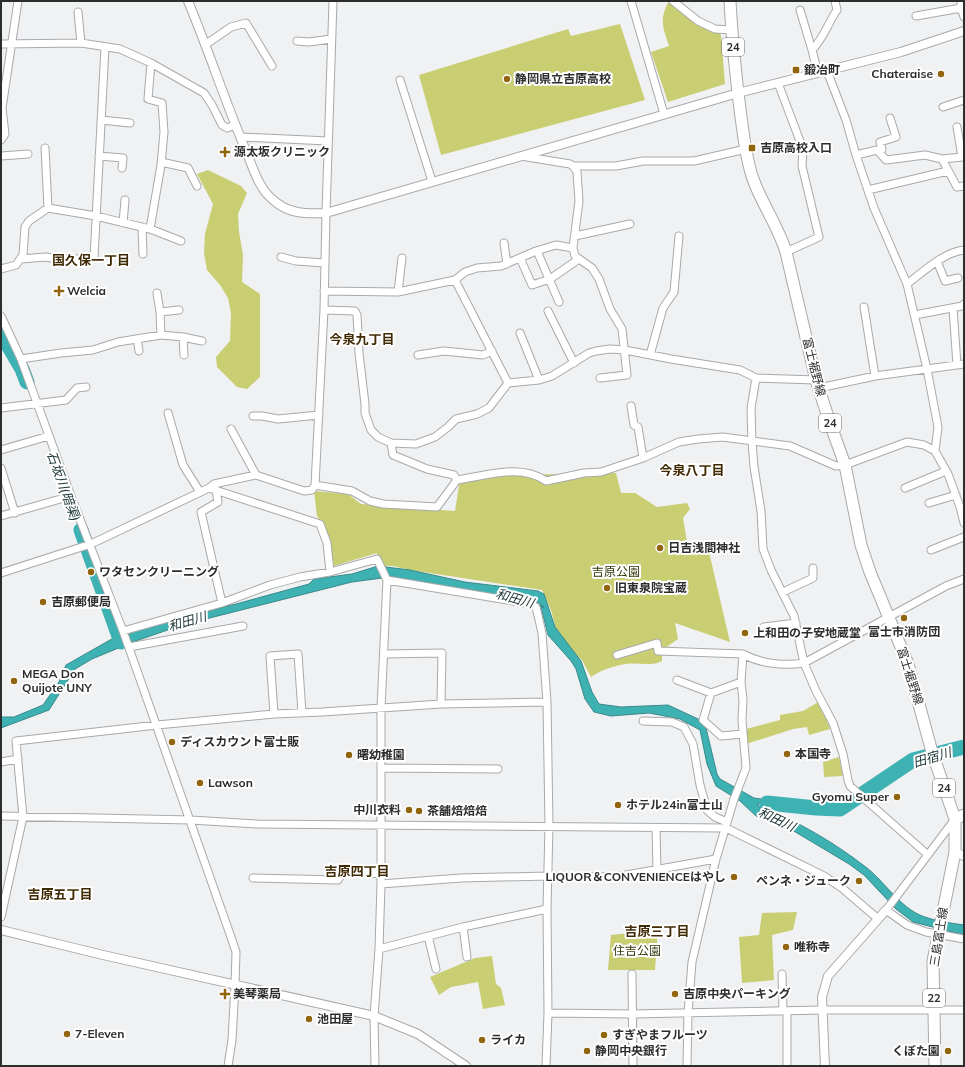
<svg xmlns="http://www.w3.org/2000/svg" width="965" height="1067" font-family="Mulish,'Noto Sans JP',sans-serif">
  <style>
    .green { fill: #c9ce72 }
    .water { fill: #3eb1b3; stroke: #39898b }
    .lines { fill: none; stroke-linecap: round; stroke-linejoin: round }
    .stream { stroke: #39898b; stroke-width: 2.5 }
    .river { stroke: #3eb1b3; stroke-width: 15 }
    .minor-casing { stroke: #a8a9aa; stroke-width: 9 }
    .tertiary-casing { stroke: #a8a9aa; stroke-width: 10 }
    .primary-casing { stroke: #a8a9aa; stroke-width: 13 }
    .minor { stroke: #fff; stroke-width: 7 }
    .tertiary { stroke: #fff; stroke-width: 8 }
    .primary { stroke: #fff; stroke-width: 11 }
    .poi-dot { fill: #91640e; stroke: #fff; stroke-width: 1.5 }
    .labels { text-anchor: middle; stroke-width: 4; stroke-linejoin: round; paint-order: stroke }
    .shield { fill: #fff; stroke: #6b6c6c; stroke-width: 1 }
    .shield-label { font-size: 11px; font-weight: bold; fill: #2c2d2d }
    .poi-label { font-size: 12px; font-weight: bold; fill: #2c2d2d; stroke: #fff; text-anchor: start }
    .street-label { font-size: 12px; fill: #2c2d2d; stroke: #fff }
    .park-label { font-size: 12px; fill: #37390d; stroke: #fff }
    .neighbourhood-label { font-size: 13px; font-weight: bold; fill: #402a04; stroke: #fff }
    .water-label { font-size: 13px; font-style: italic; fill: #213a3a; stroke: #fff }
  </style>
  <rect width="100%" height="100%" fill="#f0f1f3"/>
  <path class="green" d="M669,1L719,32L721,35L725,84L668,102L651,52L669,46C663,28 659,19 669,1Z
    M620,24L645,100L441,155L419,75L568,29L571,36Z
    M208,170L241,186L247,193L238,214L239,232L243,255L242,282L260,294V377L247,389L237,387L217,367L216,357L230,341L231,313L228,298L220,285L207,270L204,253L205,234L213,204L197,174Z
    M616,473L621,493H635L657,507L687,503L690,509L683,518L688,548L709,552L730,642L675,623L678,639L662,650V661C651,667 638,662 626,664C613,666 601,670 591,677L582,660L559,640L551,610L542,590L410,570L393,566H378L377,553L334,566L328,533L317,516L314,491L348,494L361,504L455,511L460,479L512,475Z
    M820,701L830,729L809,735L807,727L793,729L746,744V729L780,720V715L803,711Z
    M839,757L843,776L824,777L823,762Z
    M797,912L793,930L772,935L774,980L742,983L739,937L759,935L762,913Z
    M658,930L655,970H608L611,935Z
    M492,956L496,984L501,988L505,1005L483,1009L478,982L451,987L439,995L430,977L475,958Z"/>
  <path class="water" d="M378,566L410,570L465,582L538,591L544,594L555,627L581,661L592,692L599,704L621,707L668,705L698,719L706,728L717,774L720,779L754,798L787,803L786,806L757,804L759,806C798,821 835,843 867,868C887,884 902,911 928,918C939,922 952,923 964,925V935L913,922L896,909L864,875L849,864L787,827L756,816L740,801L716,786L707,764L700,730L680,719L649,713L611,716L594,712L585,699L576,669L571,661L548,635L540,603L441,587L390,577L352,582L182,625L133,642L92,659L75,669L49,710L1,728V717H14L43,705L59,682L66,665L117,636L158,623L236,604L309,584L314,579L352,574Z"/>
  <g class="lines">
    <path class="stream" d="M531,601L543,607"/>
    <path class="river" d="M1,333L22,369L27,382
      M81,530L121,642
      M767,803L816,808L840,809L913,760L964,747"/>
    <defs>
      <path id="minor" d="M631,1L664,114
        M673,1L698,21L715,29L731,30
        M961,1V8L964,17
        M800,10L812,50
        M78,12L81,43
        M916,16L961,8
        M297,41L309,42L331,39
        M1,44L81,43L120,49L151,63L204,93L212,105L222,125L227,128L235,125
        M205,45L231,27L246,23L272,66
        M827,71L846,120L856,155L874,208L907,284L927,369L938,427L935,451
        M818,73L812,50C824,38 828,23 837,10L835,1
        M400,80L432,181
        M778,83L803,149L802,166L819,237L786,252
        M943,107L964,100
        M101,120L130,123
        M241,137L328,141
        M1,140L5,134L2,108L18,1
        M45,148L48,208
        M877,150L882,149L880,142L896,137L890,118
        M856,155L877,150L886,160L925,155L942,159L957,187L964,186
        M1,156L28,154
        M99,156L123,158L122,168
        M521,156L570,164L573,166H616L643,161H694L746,149
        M942,159L962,157L957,127
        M161,162L188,168L197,186
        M573,166L577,172L579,201L573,248L575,256L592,268L599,279L610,309L622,329L627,375L600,378
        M868,190L948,171
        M123,223L125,200
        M142,227L143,254
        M150,229L161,165L164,132L162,103L148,99L151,63
        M575,236L630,224
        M504,243L507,264
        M537,251L559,302
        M281,257L296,261L325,263
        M94,258L105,47
        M520,258L532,285L550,279L579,259
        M20,259L46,257L57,259H83
        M937,261L945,281L958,278
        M1,269L16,265L23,255L25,227L29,221L48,208L96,216L150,229L181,241
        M455,280L508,383
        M907,284C923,272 944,252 964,250
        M324,291L398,292L455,280L465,272L477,268L501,266L536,251L556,245L573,248
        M398,292L402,258
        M157,293L160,312L161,335
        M864,307L875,376
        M953,308L957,365
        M324,310L355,311L357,315L359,353L365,404V413L371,430L378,437L391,443L416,444L435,437L448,427L456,419L477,414L489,408L508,383L539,380L552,376L589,353L596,351L610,349L625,350L671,359L740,370L756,378L816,380
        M548,311L574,363
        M160,312L179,310
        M915,315L962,306L964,304
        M1,316L21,359L71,496L123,631L231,937L236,952L235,985L232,1040L228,1066
        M520,333L539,380
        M183,337L184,355
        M137,339L139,351
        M418,355L444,351L483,355L492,351
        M650,355L663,308L674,292L679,236
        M21,359L61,353L93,350L118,342L161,335L183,337L202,341
        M756,378L751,408L752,442L754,467L761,511L763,549L771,570L794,616L804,663L816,691L833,723L843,754L848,780L850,786L928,855
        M819,388L875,376L964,364
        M631,406L634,425L638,427L643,458
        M1,408L66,400L77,388L86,387
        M168,413L183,465L200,492
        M253,416H262L278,419L319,415
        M231,429L256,475
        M391,443L393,455L427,469L454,475L457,480C485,476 521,463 546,481L584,473L601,472L643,458L679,442L698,439L723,437L790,446L836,466L845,465L907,442L924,445L935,451L948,474L960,507L964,523
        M1,450L49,436
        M1,468L15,513
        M315,485L352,491L370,501L383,504L437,507L457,480
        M209,488L320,524L327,543L330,572
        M905,488L946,471
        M216,490L218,502L201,512L222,603
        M929,503L956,495
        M1,516L71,496
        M931,550L964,537
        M1,573L91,544L209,488L214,484L256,475L304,491L312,490L315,485L324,310L326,213L333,1
        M387,580L525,603L536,607L542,633L547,702L549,826L547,909L548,1013L546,1066
        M783,592L813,578V568
        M764,627L796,623
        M123,631L222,603L270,585L300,577L330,572L377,559L387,580L381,708V884L379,949L374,1016L375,1066
        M129,647L243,626
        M384,654L442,653L441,704
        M617,655L657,643L658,651L743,654C761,664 784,666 804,663L946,586L964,579
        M677,680L711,693L741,682
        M711,693L703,720L721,736L743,734
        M274,714L270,656L298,654L302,713
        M643,721L672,722L684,727L693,744L700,785L707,810L715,817L727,822
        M1,762L18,759
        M381,768L498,769
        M1,816L191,820L257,824L726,828L824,876L842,888L877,918
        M955,819L890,905L886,910L907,925L926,932L964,939
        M656,828L657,870
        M253,878L338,880L343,871L381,874
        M381,884L461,878L548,876L615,877L716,859
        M1,917L23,817L16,741L157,725L274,714L322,712L441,704L547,702
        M463,927L467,957
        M428,936L436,969
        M379,949L463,927L547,909
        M632,974L633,1066
        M782,974L783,1011
        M787,1011V1066
        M548,1013L633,1014L823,1010H964
        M687,1066L688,1013L692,962L716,859L734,799L746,768L742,720L743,700L741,682L743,654"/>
      <path id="tertiary" d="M188,1C208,49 224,98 244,146C252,164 257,186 272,199C288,214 305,214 326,213L738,93L901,52L964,31
        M955,852L964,856
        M1,930L103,955L374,1016L418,1034L466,1066
        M825,1066L822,997L828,976L886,910"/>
      <path id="primary" d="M730,1C732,40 736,78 741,117C744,138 746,159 753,179C762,204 778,226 786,252L816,380L831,426L845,465L861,545L870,572L908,664L932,752L955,819V852L933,961L935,1066
        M955,819L964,815"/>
    </defs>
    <use href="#minor" class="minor-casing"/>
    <use href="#tertiary" class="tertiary-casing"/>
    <use href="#primary" class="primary-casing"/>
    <use href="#minor" class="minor"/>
    <use href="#tertiary" class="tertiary"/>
    <use href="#primary" class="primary"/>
  </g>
  <g class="poi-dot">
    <rect x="792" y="66" width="8" height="8" rx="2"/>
    <circle cx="941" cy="74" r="4"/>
    <circle cx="507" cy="79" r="4"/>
    <rect x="748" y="144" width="8" height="8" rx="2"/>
    <path d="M223 146h4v4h4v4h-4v4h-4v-4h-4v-4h4z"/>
    <path d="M57 285h4v4h4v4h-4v4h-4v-4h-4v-4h4z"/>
    <circle cx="660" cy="548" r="4"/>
    <circle cx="91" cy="572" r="4"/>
    <circle cx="607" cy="588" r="4"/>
    <circle cx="43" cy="602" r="4"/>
    <circle cx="904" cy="618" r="4"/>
    <circle cx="745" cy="633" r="4"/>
    <circle cx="14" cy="681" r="4"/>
    <circle cx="172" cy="742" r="4"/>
    <circle cx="787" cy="754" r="4"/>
    <circle cx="349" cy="755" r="4"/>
    <circle cx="200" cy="783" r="4"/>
    <circle cx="897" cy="797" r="4"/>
    <circle cx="618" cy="805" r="4"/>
    <circle cx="409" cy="810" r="4"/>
    <circle cx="419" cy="811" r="4"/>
    <circle cx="734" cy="877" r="4"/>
    <circle cx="859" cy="881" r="4"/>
    <circle cx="786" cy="947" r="4"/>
    <path d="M223 988h4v4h4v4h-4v4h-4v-4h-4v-4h4z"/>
    <circle cx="675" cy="994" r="4"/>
    <circle cx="309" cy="1019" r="4"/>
    <circle cx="67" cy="1034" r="4"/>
    <circle cx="604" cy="1035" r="4"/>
    <circle cx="482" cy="1040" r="4"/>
    <circle cx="587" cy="1051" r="4"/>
    <circle cx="948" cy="1051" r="4"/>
  </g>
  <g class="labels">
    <g class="shield">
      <rect x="722" y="38" width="22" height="18" rx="3"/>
      <rect x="819" y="414" width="22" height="18" rx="3"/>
      <rect x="933" y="779" width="22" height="18" rx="3"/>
      <rect x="923" y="989" width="22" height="18" rx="3"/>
    </g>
    <g class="shield-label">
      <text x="733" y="51">24</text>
      <text x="830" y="427">24</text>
      <text x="944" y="792">24</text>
      <text x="934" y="1002">22</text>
    </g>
    <g class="poi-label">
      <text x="804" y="74">鍛冶町</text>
      <text x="933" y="78" text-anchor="end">Chateraise</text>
      <text x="515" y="83">静岡県立吉原高校</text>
      <text x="760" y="152">吉原高校入口</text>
      <text x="234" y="156">源太坂クリニック</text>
      <text x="67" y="295">Welcia</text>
      <text x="668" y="552">日吉浅間神社</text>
      <text x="99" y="576">ワタセンクリーニング</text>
      <text x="615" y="592">旧東泉院宝蔵</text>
      <text x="51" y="606">吉原郵便局</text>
      <text x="904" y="636" text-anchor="middle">富士市消防団</text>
      <text x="753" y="637">上和田の子安地蔵堂</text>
      <text x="22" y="678">MEGA Don<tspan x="22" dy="14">Quijote UNY</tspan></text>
      <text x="180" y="746">ディスカウント富士販</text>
      <text x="795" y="758">本国寺</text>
      <text x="357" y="759">曙幼稚園</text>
      <text x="208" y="787">Lawson</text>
      <text x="889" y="801" text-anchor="end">Gyomu Super</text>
      <text x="626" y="809">ホテル24in富士山</text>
      <text x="401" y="814" text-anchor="end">中川衣料</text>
      <text x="427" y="815">茶舗焙焙焙</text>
      <text x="726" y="881" text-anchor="end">LIQUOR＆CONVENIENCEはやし</text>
      <text x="851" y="885" text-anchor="end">ペンネ・ジューク</text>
      <text x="794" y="951">唯称寺</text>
      <text x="233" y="998">美琴薬局</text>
      <text x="683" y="998">吉原中央パーキング</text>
      <text x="317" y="1023">池田屋</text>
      <text x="75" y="1038">7-Eleven</text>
      <text x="612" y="1039">すぎやまフルーツ</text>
      <text x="490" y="1044">ライカ</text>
      <text x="595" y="1055">静岡中央銀行</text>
      <text x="940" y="1055" text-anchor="end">くぼた園</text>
    </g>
    <g class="street-label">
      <text transform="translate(814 367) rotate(76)" y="4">富士裾野線</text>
      <text transform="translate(910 676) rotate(72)" y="4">富士裾野線</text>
      <text transform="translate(939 937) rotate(-81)" y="4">三島富士線</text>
    </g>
    <g class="park-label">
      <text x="616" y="576">吉原公園</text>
      <text x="637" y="955">住吉公園</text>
    </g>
    <g class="neighbourhood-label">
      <text x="91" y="265">国久保一丁目</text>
      <text x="362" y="344">今泉九丁目</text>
      <text x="692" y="475">今泉八丁目</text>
      <text x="357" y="876">吉原四丁目</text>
      <text x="60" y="899">吉原五丁目</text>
      <text x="657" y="936">吉原三丁目</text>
    </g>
    <g class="water-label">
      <text transform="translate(64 486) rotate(70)" y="5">石坂川(暗渠)</text>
      <text transform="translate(515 598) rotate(16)" y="5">和田川</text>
      <text transform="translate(187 621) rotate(-16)" y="5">和田川</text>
      <text transform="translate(932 757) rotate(-17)" y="5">田宿川</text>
      <text transform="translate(777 819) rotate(25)" y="5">和田川</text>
    </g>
  </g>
  <rect width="965" height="1067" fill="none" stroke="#2c2d2d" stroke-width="4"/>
</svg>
